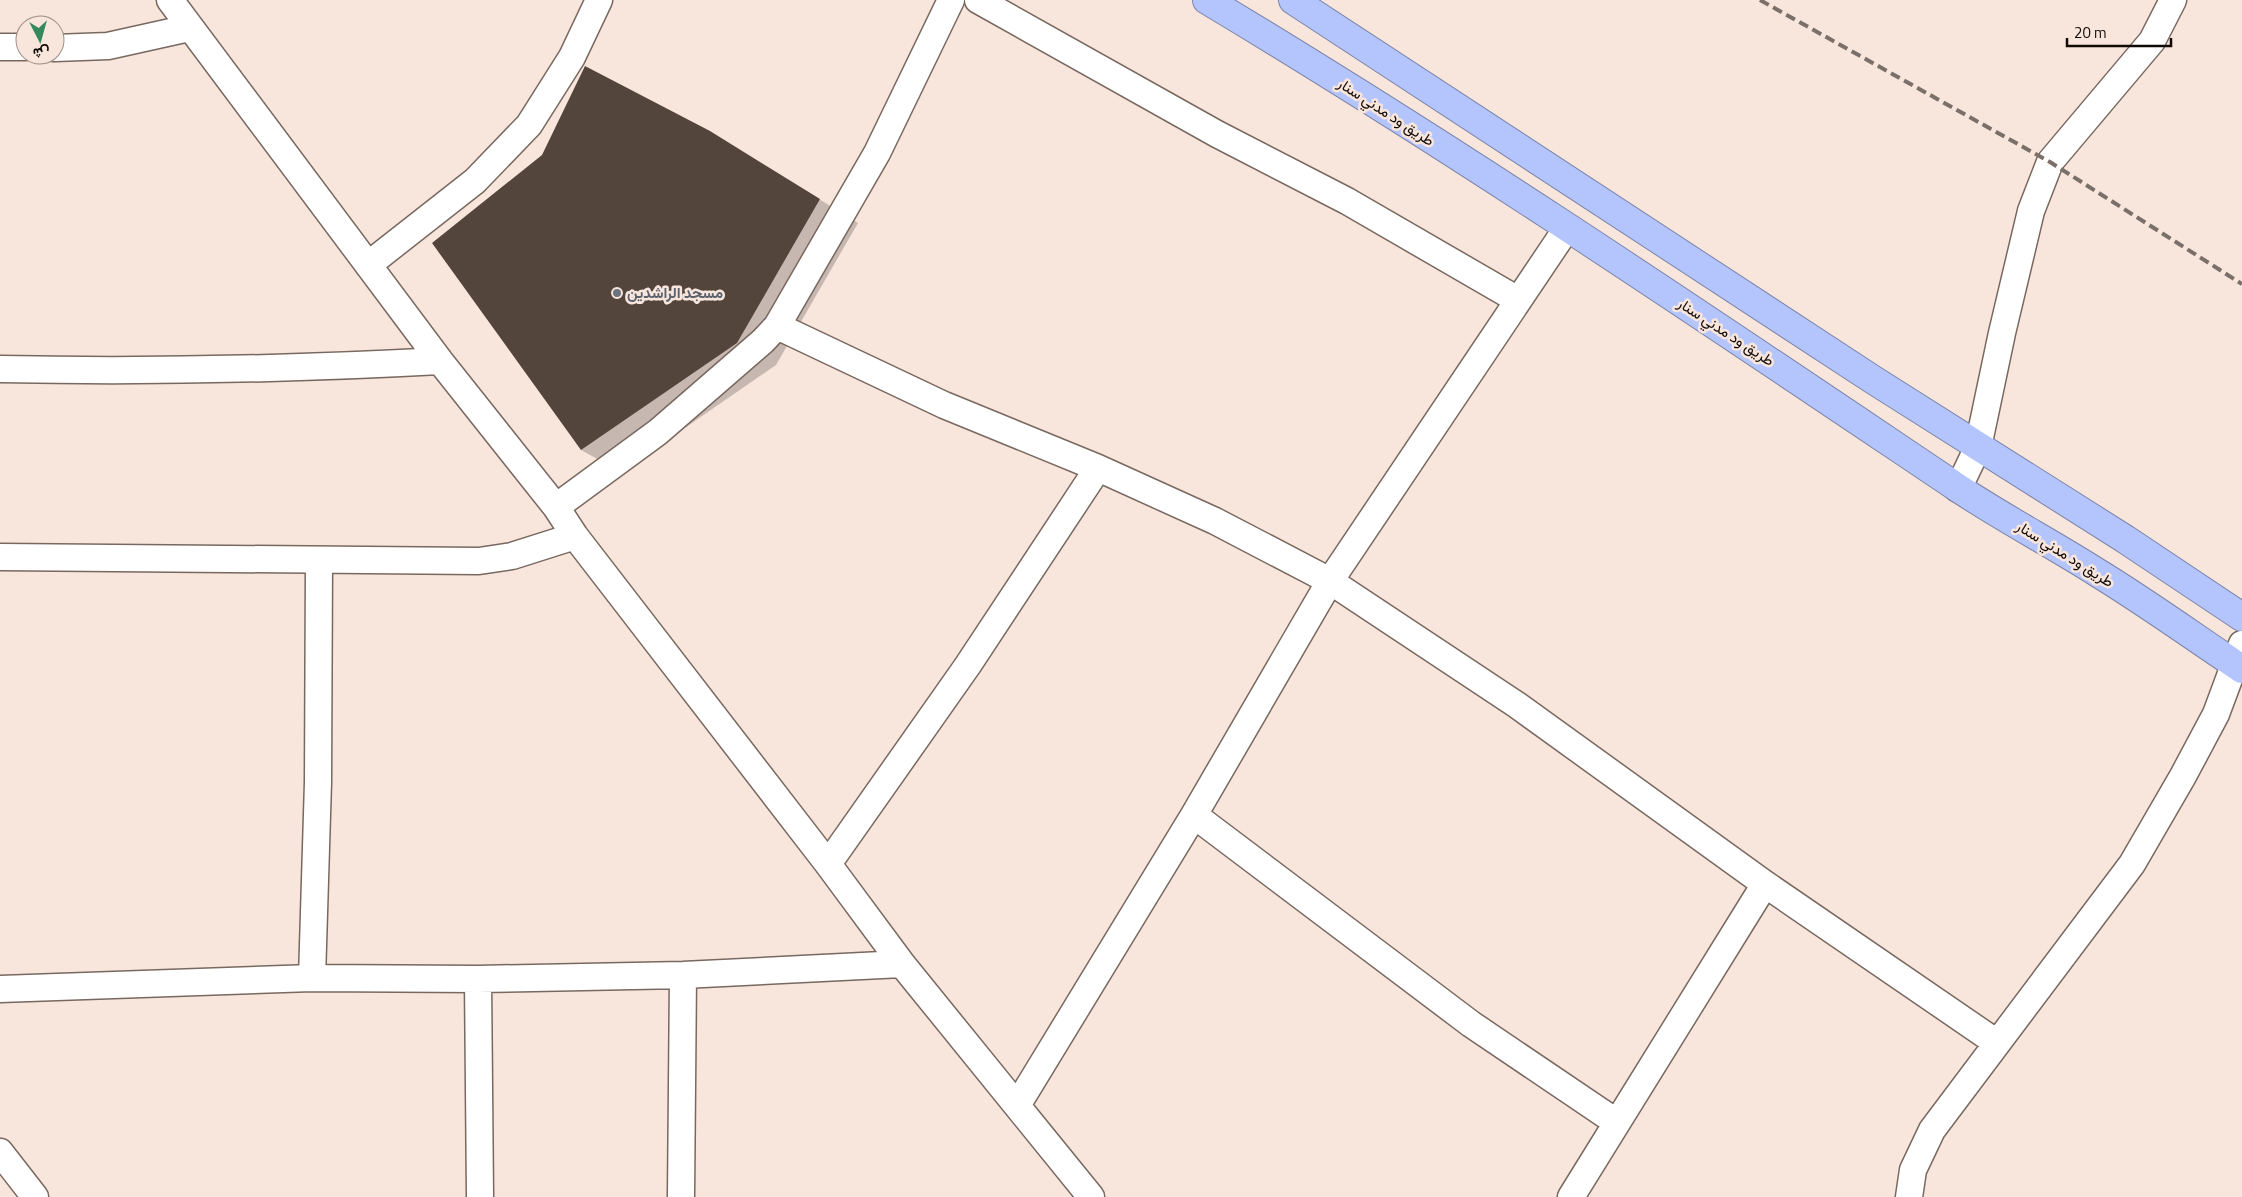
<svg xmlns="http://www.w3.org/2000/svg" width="2242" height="1197" font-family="'Titillium Web',Vazirmatn,sans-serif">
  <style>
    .shadow { fill: #0003 }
    .building { fill: #53453c }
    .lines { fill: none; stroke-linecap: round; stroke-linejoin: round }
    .street-casing { stroke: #78685f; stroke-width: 29 }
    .highway-casing { stroke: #7b84a8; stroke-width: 30 }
    .street { stroke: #fff; stroke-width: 26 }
    .highway { stroke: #b4c5fe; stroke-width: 28 }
    .rail { stroke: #7b7069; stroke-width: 4; stroke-dasharray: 10 5; stroke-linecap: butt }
    .worship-dot { fill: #6b7280; stroke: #f8e6dc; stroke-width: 2 }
    .labels { text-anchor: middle; stroke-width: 5; stroke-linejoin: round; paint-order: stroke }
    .street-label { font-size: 15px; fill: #100a07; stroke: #f8e6dc }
    .worship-label { font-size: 15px; font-weight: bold; fill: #5b616d; stroke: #f8e6dc; text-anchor: start }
  </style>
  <rect width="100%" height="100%" fill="#f8e6dc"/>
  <path class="shadow" d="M710,132L858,223L776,365L621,472L581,450L543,156Z"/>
  <path class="building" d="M585,66L710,131L820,199L737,343L581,450L432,243L542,155Z"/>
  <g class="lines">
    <defs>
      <path id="street" d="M170,0L440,361L556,507L575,536L828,864L902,964L1091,1197
        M978,0L1217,134L1347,201L1518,300
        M0,47H25
        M55,48L108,46L189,28
        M368,265L475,181L529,125L572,57L599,0
        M777,326L944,405L1098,468L1215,521L1330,581L1517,705L1765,884L1997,1043
        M0,369C147,372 294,369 440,361
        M1958,489L1978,447L2002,333L2031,211L2050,162L2152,41L2173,0
        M556,507L658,432L763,341L777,326L877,153L951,0
        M0,557L479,561L512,556L575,536
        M1194,815L1471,1024L1616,1122
        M828,864L968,665L1098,468
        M312,978L318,782L319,561
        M478,979L480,1197
        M0,989L312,978L478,979L683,975L902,964
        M1018,1104L1194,815L1330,581L1567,228
        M0,1152L35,1197
        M681,1197L683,975
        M1571,1197L1765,884
        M1909,1197L1913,1170L1932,1130L2132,864L2183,776L2216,714L2242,644"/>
      <path id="highway" d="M1207,0C1462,153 1708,320 1955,486C2001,517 2051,543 2098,573C2147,603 2194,637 2242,669
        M1293,0L1872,379L2125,539L2242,617"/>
    </defs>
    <use href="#street" class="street-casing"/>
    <use href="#highway" class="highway-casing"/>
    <use href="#street" class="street"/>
    <use href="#highway" class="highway"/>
    <path class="rail" d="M1760,0L2050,162L2242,284"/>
  </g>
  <circle class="worship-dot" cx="617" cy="293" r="5"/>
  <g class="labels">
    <g class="street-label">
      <text transform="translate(1386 112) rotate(33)" y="5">طريق ود مدني سنار</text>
      <text transform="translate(1726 332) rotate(33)" y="5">طريق ود مدني سنار</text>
      <text transform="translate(2065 554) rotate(32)" y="5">طريق ود مدني سنار</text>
    </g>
    <g class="worship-label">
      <text x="627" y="298">مسجد الراشدين</text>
    </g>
  </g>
  <g transform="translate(40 40) rotate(174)"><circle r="24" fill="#f8e6dc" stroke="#9b8e87"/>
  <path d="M0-4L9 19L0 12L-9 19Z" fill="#34895c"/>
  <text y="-8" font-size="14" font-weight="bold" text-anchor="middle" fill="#100a07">ش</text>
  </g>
  <path d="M2067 38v8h104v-8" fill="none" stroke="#100a07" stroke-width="2.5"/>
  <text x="2074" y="38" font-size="15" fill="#100a07" stroke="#f8e6dc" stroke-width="4" paint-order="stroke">20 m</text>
</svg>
